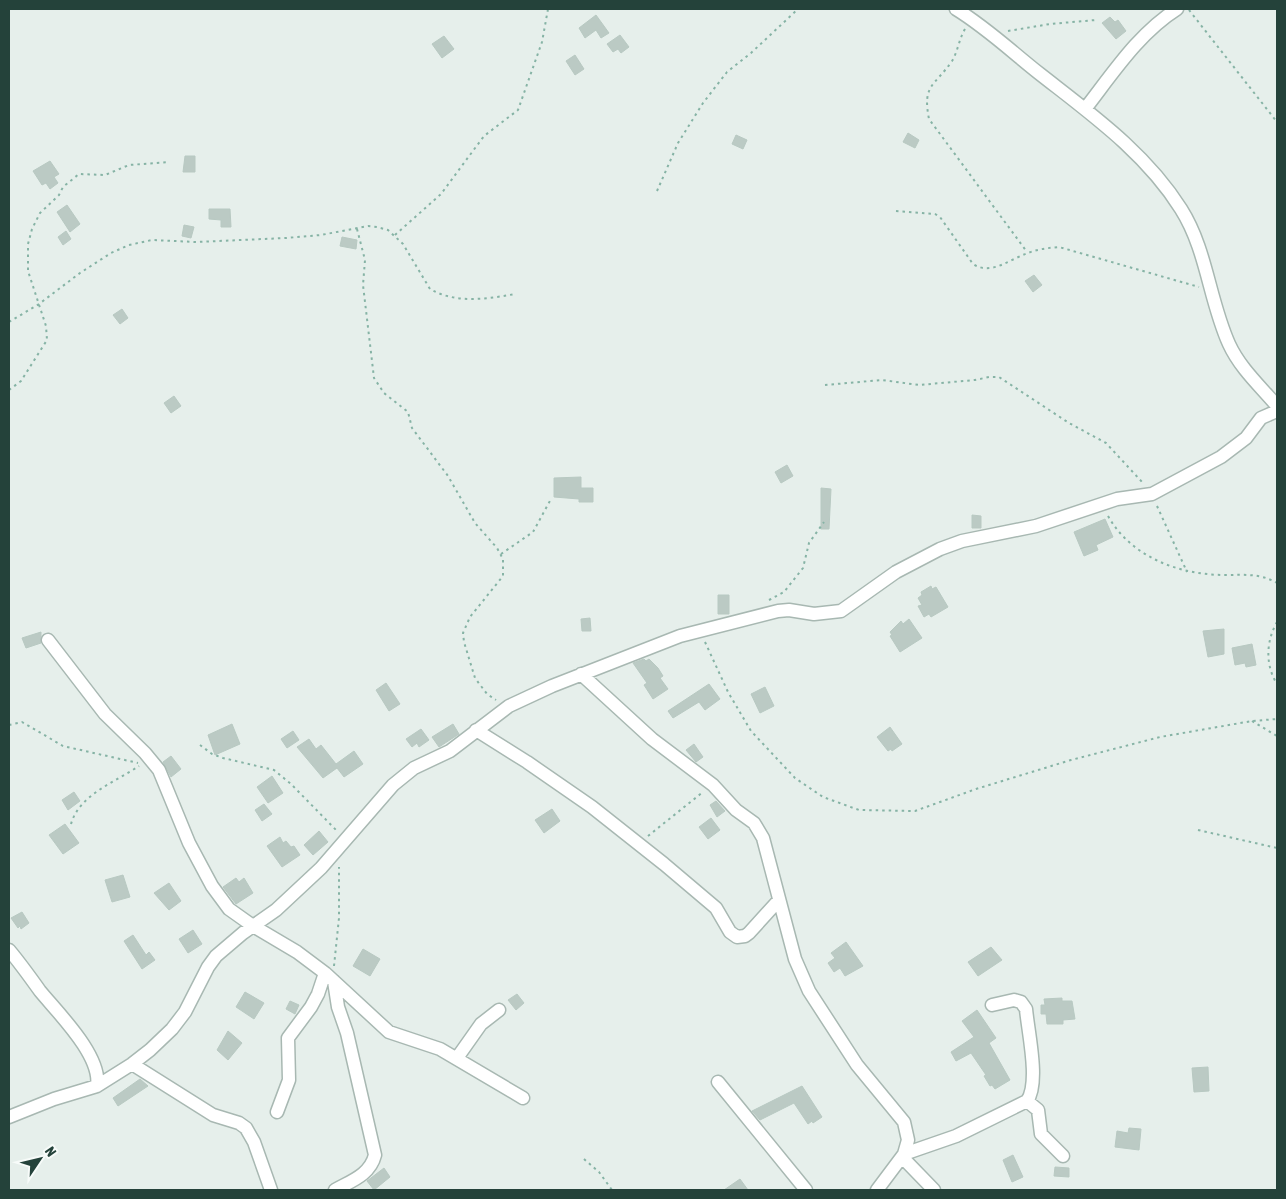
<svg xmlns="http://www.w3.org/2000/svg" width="1286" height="1199" font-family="'Asap Condensed',sans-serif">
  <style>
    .building { fill: #bbcac4; stroke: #b8c9c2 }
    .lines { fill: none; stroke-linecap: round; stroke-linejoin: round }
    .minor-casing { stroke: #a8b8b2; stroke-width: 15 }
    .path { stroke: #86b3a5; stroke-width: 2; stroke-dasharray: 2.5 4; stroke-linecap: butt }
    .minor { stroke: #fff; stroke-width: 12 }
  </style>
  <rect width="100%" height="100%" fill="#e6efeb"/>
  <path class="building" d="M596,15L609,33L601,38L596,30L585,38L579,28Z
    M1110,17L1115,22L1118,20L1126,31L1116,39L1102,23Z
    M620,35L629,47L621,53L618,49L613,52L607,44Z
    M444,36L454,49L442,58L432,44Z
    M575,55L584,69L575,75L566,61Z
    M908,133L919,140L915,148L903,142Z
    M736,135L747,140L743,149L732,144Z
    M185,156H195V172H183Z
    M50,161L59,174L54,177L58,183L50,189L46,183L42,185L33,171Z
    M67,205L80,224L70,232L57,212Z
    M209,209H230L231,227H221V220L209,219Z
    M184,225L194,227L191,238L182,236Z
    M66,231L71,239L63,245L58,237Z
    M342,237L357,240L356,249L340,246Z
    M1034,275L1042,285L1033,292L1025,281Z
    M122,309L128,318L120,324L113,315Z
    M174,396L181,406L171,413L164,403Z
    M787,465L793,476L781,483L775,472Z
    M581,477V488H593V502H579V499L554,497V478Z
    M821,488L831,489L829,529H821Z
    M972,515L981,516V528H972Z
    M1105,519L1113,537L1096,545L1098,550L1084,556L1074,532Z
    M931,586L932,589L936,587L948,607L931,617L929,614L924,617L918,606L922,605L918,598L922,595L921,592Z
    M718,595H729V614H718Z
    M590,618L591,631H582L581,619Z
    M909,619L922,638L900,652L890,636L892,635L890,632L901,621L903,624Z
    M1224,629V654L1208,657L1203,631Z
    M41,632V643L26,648L22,638Z
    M1252,644L1256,665L1246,667L1245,663L1235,665L1232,648Z
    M644,659L646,661L649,659L658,668L663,676L660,678L668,689L653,699L644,685L647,683L633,663Z
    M386,683L400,704L389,711L376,690Z
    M709,684L720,699L705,710L699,702L673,718L668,711Z
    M765,687L774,706L760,713L751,694Z
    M232,724L240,744L215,755L208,735Z
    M453,724L459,734L439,747L432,737Z
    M890,727L902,744L892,751L891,749L888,751L877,737Z
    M421,729L429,740L419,747L417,743L412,747L406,739Z
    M293,731L299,740L287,748L281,739Z
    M309,739L316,749L321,745L336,764L354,751L363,764L344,777L337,768L323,778L297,747Z
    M694,744L703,757L696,762L686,750Z
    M171,756L181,769L171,777L163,762Z
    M272,776L283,793L268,803L257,787Z
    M74,792L80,801L68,810L62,800Z
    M716,801L725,811L717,817L710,805Z
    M264,804L272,814L262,821L255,810Z
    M552,809L560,821L544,833L535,820Z
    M711,818L720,830L708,839L699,827Z
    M65,824L79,843L63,854L49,835Z
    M319,831L328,842L313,855L304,845Z
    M280,837L283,843L286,841L291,847L294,846L300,855L282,867L267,846Z
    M123,875L130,897L112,902L105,880Z
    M236,878L239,882L244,878L253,893L236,904L223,887Z
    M169,883L181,901L169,910L154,893Z
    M22,912L29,923L21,929L20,926L18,928L11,918Z
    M193,930L202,944L188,953L179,939Z
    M133,935L146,955L149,952L155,960L142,969L124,941Z
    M846,942L863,966L845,976L840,968L834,972L828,963L835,958L831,953Z
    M991,947L1002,960L978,976L968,962Z
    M363,949L380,959L370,976L353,966Z
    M245,992L264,1003L254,1019L236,1007Z
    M517,994L524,1003L516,1010L508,1000Z
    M1062,998V1001H1072L1075,1019L1063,1020V1024H1047L1046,1014H1041V1005H1045L1044,999Z
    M290,1001L299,1005L295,1014L286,1009Z
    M977,1010L996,1038L989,1043L1010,1080L995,1089L992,1085L990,1086L984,1076L986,1075L971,1053L956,1061L951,1052L974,1037L962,1021Z
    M228,1031L242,1043L228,1060L217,1050Z
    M1208,1067L1209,1091L1194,1092L1192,1068Z
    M140,1079L148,1086L118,1106L113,1098Z
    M802,1086L822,1117L813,1123L812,1121L808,1124L794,1103L760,1120L752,1111Z
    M1129,1128L1141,1129L1139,1150L1115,1147L1117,1131L1128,1133Z
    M1013,1155L1023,1177L1012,1182L1003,1160Z
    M1055,1167L1069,1168V1177L1054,1176Z
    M384,1168L390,1177L374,1190L367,1181Z
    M740,1179L748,1190H724Z"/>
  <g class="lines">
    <defs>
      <path id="minor" d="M956,9C987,28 1012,52 1040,74C1091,114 1146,153 1181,209C1207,250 1209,300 1229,344C1240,368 1260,386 1277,406
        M1085,109C1113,73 1139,33 1177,9
        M48,640L105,714L145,753L159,770L189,843L212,886L229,909L253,926L297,952L325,973L389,1032L440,1049L523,1098
        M581,674L652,739L713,785L736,810L754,823L763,838L795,959L809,991L857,1065L904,1122L908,1140L904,1154L877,1190
        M476,730L527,762L592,807L664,864L716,908L730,932L737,937L745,936L749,933L779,900
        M9,950C20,963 30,977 40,991C58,1013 102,1056 97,1086
        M334,981L338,1007L347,1033L375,1155C370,1175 351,1181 335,1190
        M457,1058L481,1024L499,1010
        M132,1064L213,1115L239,1123L246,1128L254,1142L271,1190
        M718,1082L806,1190
        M1027,1101L1038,1110L1041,1134L1063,1156
        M277,1112L289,1080L288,1038L311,1007L318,994L325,973
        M9,1117L54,1099L97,1086L132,1064L150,1050L172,1029L185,1012L208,967L216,956L243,933L276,910L321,868L393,785L414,768L450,751L509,706L552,686L680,636L778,611L789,610L814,614L841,611L896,572L940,549L962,541L1036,526L1117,499L1152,494L1221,457L1246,438L1261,418L1277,411
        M904,1154L956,1136L1027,1101C1040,1083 1028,1032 1026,1009L1021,1002L1014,1000L992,1005
        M902,1157L934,1190"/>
    </defs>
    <use href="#minor" class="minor-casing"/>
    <path class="path" d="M1189,10L1277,122
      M965,29C959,39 958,51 952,61C935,86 922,84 929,119L1027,252
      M1008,31L1050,24L1096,20
      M657,191L678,143L703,103L727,72L751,53L798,9
      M896,211L935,214L940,217L973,264C991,276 1010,259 1028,253C1038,249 1048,248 1059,247L1199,287
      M357,229L365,260L363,285L374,378L384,393L408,412L412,428L448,476L475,523L497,548L503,559V576L470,617L463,633L464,642L475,678L487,694L496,700
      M395,235L441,194L484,136L518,110L542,42L548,9
      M9,322L39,304L80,273L111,253L129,245L152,240L196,242L286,238L321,235L368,226L377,227L388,230L403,244L430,289C456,304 487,299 515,294
      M825,385L882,380L919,385L975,380L989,377H999L1069,423L1106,443L1143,483
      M9,390L21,381L47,340L46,326L28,271V244L32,229L40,213L59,195L63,187L79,174L105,175L129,165L169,162
      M1157,506L1187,572
      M1108,516C1131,557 1179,575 1225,575C1244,575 1260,573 1277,583
      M501,554L533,532L551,499
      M769,600L784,592L803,568L809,543L824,522
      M1277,622C1266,641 1265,665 1277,684
      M705,642L728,692L751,731L795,778L823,797L859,810L915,811L976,789L1071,760L1160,737L1252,721L1277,719
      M1252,721L1277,736
      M9,725L22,722L63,746L138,763
      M200,745L212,754L223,758L274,770L291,784L338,832
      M71,824C79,795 115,782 139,766
      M1198,830L1277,848
      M648,836L703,792
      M334,966L339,918V867
      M584,1159L599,1172L612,1190"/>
    <use href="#minor" class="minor"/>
  </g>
  <rect width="1286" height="1199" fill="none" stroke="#24423a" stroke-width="20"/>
  <g transform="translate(40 1159) rotate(55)" stroke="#f7fbf9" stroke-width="4" paint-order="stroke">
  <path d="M0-4L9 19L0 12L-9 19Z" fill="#24423a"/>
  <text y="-8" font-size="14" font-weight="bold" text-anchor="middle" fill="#24423a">N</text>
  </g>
</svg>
